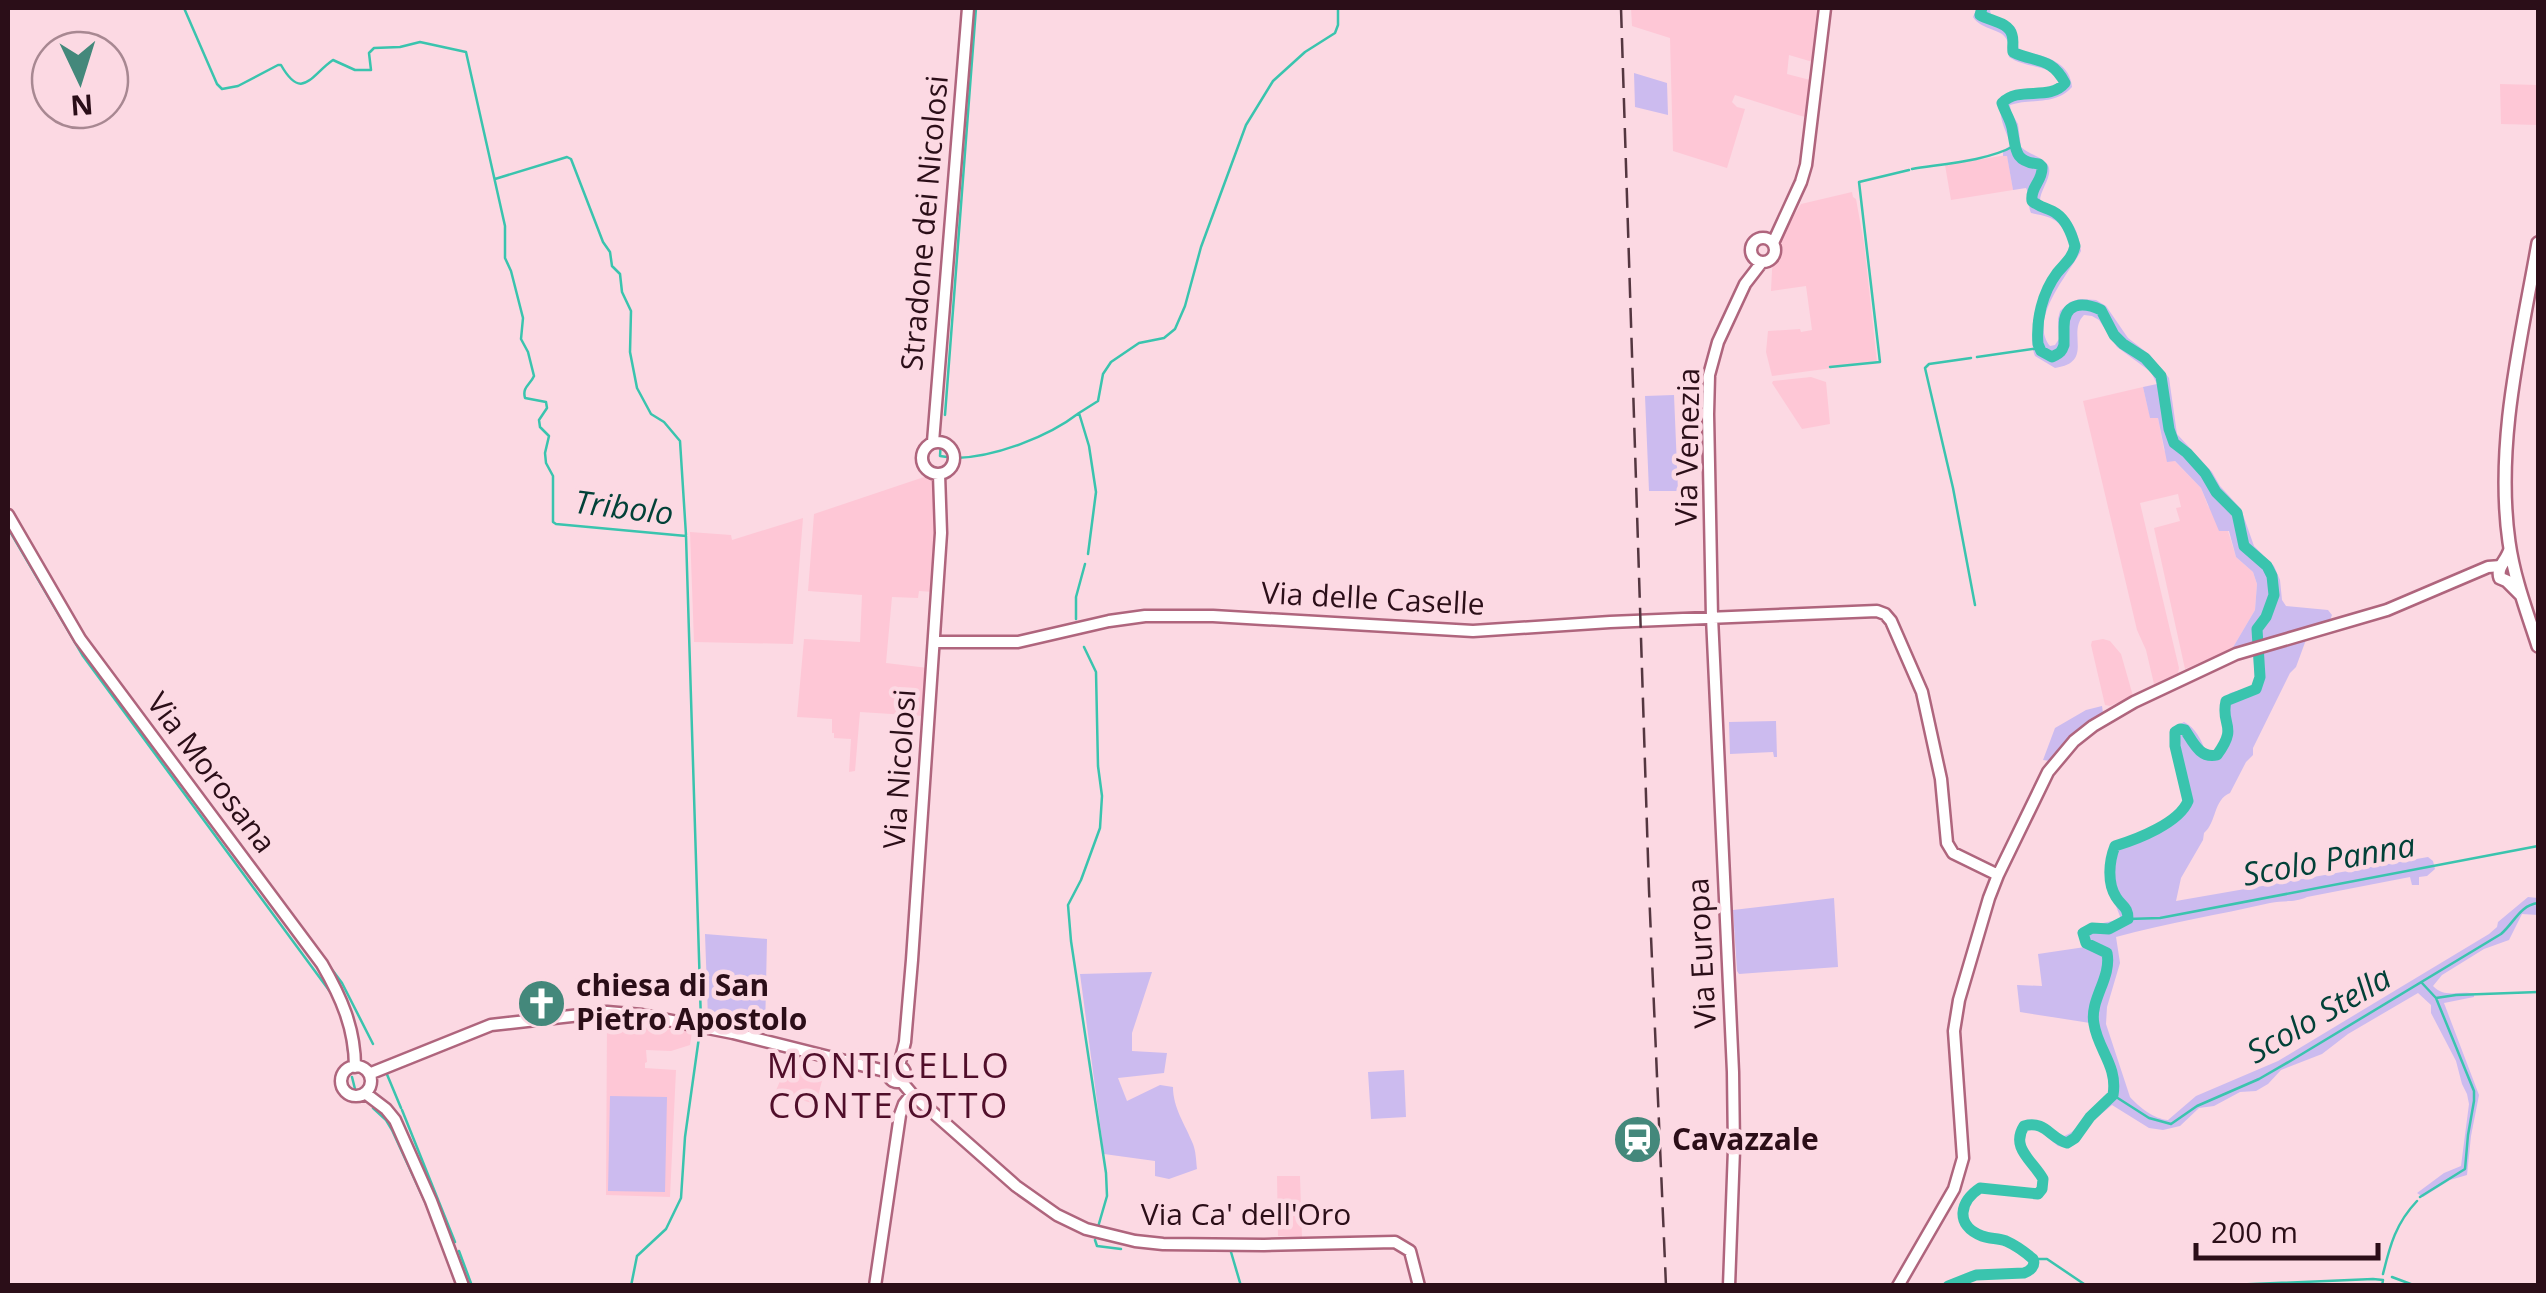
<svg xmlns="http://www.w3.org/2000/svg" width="2546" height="1293" font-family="'Open Sans',sans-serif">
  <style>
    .built { fill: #fec7d6 }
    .green { fill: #ccbbef }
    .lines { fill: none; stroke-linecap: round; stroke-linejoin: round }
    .stream { stroke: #3ac4ae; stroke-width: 2.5 }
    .river { stroke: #3ac4ae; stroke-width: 11 }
    .secondary-casing { stroke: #af657d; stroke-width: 15 }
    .primary-casing { stroke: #af657d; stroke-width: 16 }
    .secondary { stroke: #fff; stroke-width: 10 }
    .primary { stroke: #fff; stroke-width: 11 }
    .rail { stroke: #543640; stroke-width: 2.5; stroke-dasharray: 20 10; stroke-linecap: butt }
    .labels { text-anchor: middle; stroke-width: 9; stroke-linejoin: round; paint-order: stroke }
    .street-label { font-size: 30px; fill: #2b0e18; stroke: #fcd9e3 }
    .poi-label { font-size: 30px; font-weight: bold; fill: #2b0e18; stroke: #fcd9e3; text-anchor: start }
    .water-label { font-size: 32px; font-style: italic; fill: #024138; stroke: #fcd9e3 }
    .quarter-label { font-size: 35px; letter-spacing: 2.5px; fill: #500e2a; stroke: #fcd9e3 }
  </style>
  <rect width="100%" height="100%" fill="#fcd9e3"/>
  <path class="built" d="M1631,8H1821L1816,63L1789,55L1787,74L1814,81L1809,115L1805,117L1798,115L1735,95L1732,102L1737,107L1745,109L1727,168L1673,151L1670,38L1632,26Z
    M2500,84L2538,85V125L2501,124Z
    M2007,155L2013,190L1951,200L1945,165Z
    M1852,192L1853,197L1856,199L1864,243L1877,362L1772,376L1766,352L1768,331L1800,329L1801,332L1812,330L1806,286L1771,291L1773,251L1801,204Z
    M1811,377L1826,382L1830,424L1802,429L1772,383L1773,381Z
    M2143,387L2150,417L2158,418L2164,450L2201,488L2208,506L2228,531L2236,557L2253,572L2257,584L2255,610L2232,649L2185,669L2154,528L2180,521L2176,508L2181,507L2178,494L2140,503L2179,668L2178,673L2154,684L2146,650L2137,630L2083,401Z
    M933,474L939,500L933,592L919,591L918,598L892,597L886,663L928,668L923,716L860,712L855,771L849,772L851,739L834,738V733H832V719L797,717L804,639L860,642L862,595L808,591L814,514Z
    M803,518L793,644L694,642L690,532L731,535L732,540Z
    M2103,639L2110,641L2121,654L2133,696L2110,706L2105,705L2091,645L2092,641Z
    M607,1021L692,1032L690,1045L671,1051L646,1050L647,1062L645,1063V1068L676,1070L670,1197L606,1195Z
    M787,1064L824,1073L816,1104L775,1093Z
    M1277,1176H1300L1302,1237L1278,1236Z"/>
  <path class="green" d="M1977,8H1992L1990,11L1991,14L2015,27L2019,50C2040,55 2070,60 2072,87C2055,106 2031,98 2010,105L2011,112L2018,124L2021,147C2029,154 2036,155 2044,161C2058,171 2040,188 2040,201C2066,217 2076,217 2081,251C2068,275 2028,319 2050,346L2055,345L2059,339L2058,319L2060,311L2070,302L2080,299L2096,300L2106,306L2128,338L2150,355L2169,378L2177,434L2212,472L2220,486L2241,509L2254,546L2274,566L2280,580L2282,600L2286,606L2328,610L2332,615L2330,620L2232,649L2255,610L2257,584L2253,572L2236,557L2229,531H2219L2201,488L2175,461L2167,462L2158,418H2150L2143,387L2157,384L2151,372L2117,347L2099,320L2092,316L2084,315C2066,333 2095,362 2055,368L2035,356C2027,336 2040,292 2051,274C2058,264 2068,261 2072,248C2061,221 2058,218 2031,213C2027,204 2031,196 2026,188L2013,190L2007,156H2003V151L2011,145C2004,126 1998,118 2001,96L2056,90L2061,87L2063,81C2048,63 2026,69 2009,57C2008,51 2010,45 2007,40C2002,28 1982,31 1973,17Z
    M1634,73L1667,83L1668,115L1635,107Z
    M1674,395L1678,491H1649L1645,396Z
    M2307,637L2296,667L2290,673L2253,748V755L2246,762L2230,793C2213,800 2217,822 2204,833L2203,840L2181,878L2176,901L2428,857L2433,861L2435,869L2427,876L2419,877V885H2412L2410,877L2307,897C2294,903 2283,900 2270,903C2218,915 2167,923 2116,937L2120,963L2107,1007L2106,1024L2130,1097C2139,1107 2154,1119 2168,1120L2196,1096L2278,1061L2489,934L2497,927L2498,922L2528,897L2538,898V915L2522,914L2509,940L2484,949L2442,975L2433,986C2445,999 2460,990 2474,994V997L2444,1003L2479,1095L2471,1136L2467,1175L2450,1180L2423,1197L2417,1193L2444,1173L2461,1166L2469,1104L2467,1094L2462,1084L2456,1061L2431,1013V1005L2418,993L2348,1034L2322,1054L2281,1070L2268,1084L2256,1091L2240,1092L2214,1106L2199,1108L2180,1126L2163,1130L2149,1128L2112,1105L2093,1121L2074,1145L2068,1148L2058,1146L2034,1126L2023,1130L2022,1139L2016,1141L2017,1132L2024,1122H2040L2061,1137C2073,1134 2079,1125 2087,1117C2093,1110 2107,1103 2111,1094C2118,1078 2098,1038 2090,1023L2020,1012L2017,985L2042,986L2038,954L2085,947L2081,928L2121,919C2111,890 2096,874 2115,843C2140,836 2163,825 2183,808C2187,782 2162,751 2177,726L2184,722C2196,728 2201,740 2206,752L2214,754C2225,735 2225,723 2222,701L2230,693L2251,687L2255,680L2253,651Z
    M2102,706L2103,713L2070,738L2050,761L2043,760L2055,728L2086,710Z
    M1776,721L1777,757H1774L1773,752L1730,754L1729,722Z
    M1834,898L1838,967L1739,974L1737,971L1733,910Z
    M705,934L767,939L765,1032L708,1018Z
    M1152,972L1132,1033V1051L1167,1053L1164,1073L1118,1078L1127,1101L1160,1085L1173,1087C1173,1108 1185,1124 1193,1144C1196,1152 1196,1160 1197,1169L1169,1179L1155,1176V1161L1104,1154L1080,974Z
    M1404,1070L1406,1117L1371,1119L1368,1072Z
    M610,1096L667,1097L665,1192L608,1191Z"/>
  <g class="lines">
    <path class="stream" d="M184,8L217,84L222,89L238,86L278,65H281C302,102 311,75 333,60L355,70H371L369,53L374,48L400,47L420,42L466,52L505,226V258L511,271L523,318L521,339L528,352L534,376C530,385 522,387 525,398L546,402L547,408L539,420L540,427L549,436L545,453L546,463L553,476V522L556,524L686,536L701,1022
      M1912,169C1942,164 1987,161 2014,146
      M495,179L567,157L571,159L603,242L610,252L612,266L620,274L622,292L631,311L630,352L637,388L651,414L664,422L680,441L686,535
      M1977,357L2040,348
      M1971,358L1929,364L1925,368L1953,488L1975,605
      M1830,367L1880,362L1859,182L1909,170
      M1079,413L1098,401L1103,374L1111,362L1139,343L1164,338L1175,329L1185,306L1201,247L1246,125L1273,81L1305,52L1335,33L1338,25V8
      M945,415L976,8
      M941,440L940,456L947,457
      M956,458C995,457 1048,437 1079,413L1089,446L1096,492L1088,554
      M8,528L83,656L334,997
      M1076,619V597L1085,564
      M1084,647L1096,672L1098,766L1102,796L1100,828L1081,880L1068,905L1071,941L1106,1173L1107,1196L1098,1227
      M102,660L342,983L373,1044
      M2128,919L2160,918L2538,846
      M2436,998L2456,995L2538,992
      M346,1033L349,1058
      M386,1072L401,1108
      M352,1077L355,1089
      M2113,1095L2149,1118L2171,1124L2197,1106L2259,1079L2292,1060L2501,934C2514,923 2520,905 2538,903
      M373,1108L386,1120L392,1130L430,1213
      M402,1110L455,1242
      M2420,1197L2465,1169L2468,1135L2474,1101V1091L2436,998L2422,983
      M1095,1240L1097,1246L1121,1249
      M459,1251L472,1286
      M1231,1252L1241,1286
      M2033,1259H2047L2087,1286
      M2383,1274C2390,1245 2396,1223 2417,1201
      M2392,1277L2416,1286
      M631,1286L637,1256L666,1229L681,1198L685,1137L700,1030
      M2206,1286L2373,1279L2383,1280L2382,1286"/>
    <path class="river" d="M1948,1286L1976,1275L2024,1273C2030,1271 2036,1266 2033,1259C2025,1252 2015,1245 2006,1241C1998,1238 1990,1239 1982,1236C1954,1225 1960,1201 1980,1188L2038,1194L2042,1189L2043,1179C2033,1161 2010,1148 2024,1126C2045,1120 2050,1138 2067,1143L2075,1138L2090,1117L2113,1095C2118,1066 2098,1050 2094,1024C2089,1000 2112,978 2107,953L2086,943L2083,933L2092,928L2109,929L2128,919C2128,906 2122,907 2116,897C2107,883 2109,861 2115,846C2138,839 2179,823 2188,801L2175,746V732L2180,729L2185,730C2193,742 2200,759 2217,755C2239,725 2220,726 2226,701L2256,689L2260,677L2257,629L2266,617L2274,595L2272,576L2267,566L2244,546L2237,513L2216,492L2205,473L2187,453L2174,443L2169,429L2161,376L2145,358L2123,344L2114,335L2101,310C2082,301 2064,303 2064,327C2064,329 2064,343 2064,345C2061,354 2059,353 2052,357L2041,351L2038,344C2036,320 2042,293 2057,273C2065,263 2072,259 2075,246C2072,235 2067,221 2057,214C2049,208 2040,208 2032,201C2030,187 2043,181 2042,167L2039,164C2013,162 2016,148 2012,128C2010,119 2005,112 2002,103C2019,85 2049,102 2065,83C2051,56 2035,63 2013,52C2012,46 2014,41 2012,35C2009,22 1990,21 1980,15L1982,8"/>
    <defs>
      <path id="secondary" d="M1751 250a12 12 0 1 1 24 0a12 12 0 1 1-24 0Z
        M1773,243L1801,182L1806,165L1825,8
        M922 458a16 16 0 1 1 32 0a16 16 0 1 1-32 0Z
        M933,442L968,8
        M8,515L80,639L322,964C341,997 355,1028 355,1067
        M934,642H1018L1109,621L1145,616H1213L1473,631L1610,622L1877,611L1885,614L1891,621L1922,692L1941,779L1947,843L1953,853L1998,875
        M889 1074a8 8 0 1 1 16 0a8 8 0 1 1-16 0Z
        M899,1066L905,1042L912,960L941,533L939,474
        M341 1081a15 15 0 1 1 30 0a15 15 0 1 1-30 0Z
        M369,1074L491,1025L607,1012L642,1015L733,1033L889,1072
        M901,1081L912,1094L1016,1186L1057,1215L1086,1229L1135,1241L1163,1244L1264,1245L1395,1242L1410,1251L1419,1286
        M365,1093L386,1109L395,1120L431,1201L463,1286
        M875,1286L900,1115L904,1104L912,1094
        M1729,1286L1734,1149L1733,1072L1712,617L1708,414L1709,375L1718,342L1745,284L1762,262
        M1898,1286L1954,1189L1963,1158L1954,1031L1959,1000L1989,898L1998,875L2048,772L2074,741L2093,726L2134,702L2236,654L2387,610L2488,567L2501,566"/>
      <path id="primary" d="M2538,243C2521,340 2495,443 2509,542C2514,578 2527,612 2538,646
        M2510,549C2507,561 2496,567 2500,578L2507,581L2521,595"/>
    </defs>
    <use href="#secondary" class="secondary-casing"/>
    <use href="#primary" class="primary-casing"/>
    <use href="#secondary" class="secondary"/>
    <use href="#primary" class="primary"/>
    <path class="rail" d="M1621,8L1649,890L1666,1286"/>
  </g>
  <defs>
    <symbol id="church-disc" viewBox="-11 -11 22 22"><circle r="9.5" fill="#44887b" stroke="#fcd9e3"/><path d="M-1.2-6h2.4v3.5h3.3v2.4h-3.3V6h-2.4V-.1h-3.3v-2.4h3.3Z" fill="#fff"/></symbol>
    <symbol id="station-disc" viewBox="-11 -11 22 22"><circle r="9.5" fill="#44887b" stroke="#fcd9e3"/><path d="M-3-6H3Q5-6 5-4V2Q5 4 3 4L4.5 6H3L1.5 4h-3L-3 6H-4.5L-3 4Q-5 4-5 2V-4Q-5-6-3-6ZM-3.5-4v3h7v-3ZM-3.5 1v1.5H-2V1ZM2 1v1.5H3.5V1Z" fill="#fff"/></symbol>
  </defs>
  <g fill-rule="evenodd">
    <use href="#church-disc" x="514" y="976" width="55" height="55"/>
    <use href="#station-disc" x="1610" y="1112" width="55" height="55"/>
  </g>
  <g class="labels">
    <g class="street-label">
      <text transform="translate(925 223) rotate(-85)" y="10">Stradone dei Nicolosi</text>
      <text transform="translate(1688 447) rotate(-89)" y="10">Via Venezia</text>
      <text transform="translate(1373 599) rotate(3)" y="10">Via delle Caselle</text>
      <text transform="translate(900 769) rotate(-86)" y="10">Via Nicolosi</text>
      <text transform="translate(211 773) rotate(53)" y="10">Via Morosana</text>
      <text transform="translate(1702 953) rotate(-93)" y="10">Via Europa</text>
      <text x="1246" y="1225">Via Ca' dell'Oro</text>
    </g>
    <g class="poi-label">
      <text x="576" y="996">chiesa di San<tspan x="576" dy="34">Pietro Apostolo</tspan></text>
      <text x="1672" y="1150">Cavazzale</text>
    </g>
    <g class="water-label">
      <text transform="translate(624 508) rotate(7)" y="11">Tribolo</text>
      <text transform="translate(2329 860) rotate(-10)" y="11">Scolo Panna</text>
      <text transform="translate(2319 1015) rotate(-30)" y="11">Scolo Stella</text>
    </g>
    <g class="quarter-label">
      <text x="889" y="1078">MONTICELLO<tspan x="889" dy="40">CONTE OTTO</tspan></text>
    </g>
  </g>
  <rect width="2546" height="1293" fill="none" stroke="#2b0e18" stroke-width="20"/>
  <g transform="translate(80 80) rotate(176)"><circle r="48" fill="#fcd9e3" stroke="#a88892" stroke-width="2.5"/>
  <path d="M0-8L18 38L0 25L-18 38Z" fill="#44887b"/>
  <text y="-15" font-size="28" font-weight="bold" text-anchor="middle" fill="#2b0e18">N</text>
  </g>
  <path d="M2196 1243v15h182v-15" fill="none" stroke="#2b0e18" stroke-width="5"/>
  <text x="2211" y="1243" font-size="30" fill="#2b0e18" stroke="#fcd9e3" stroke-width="8" paint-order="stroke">200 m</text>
</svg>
